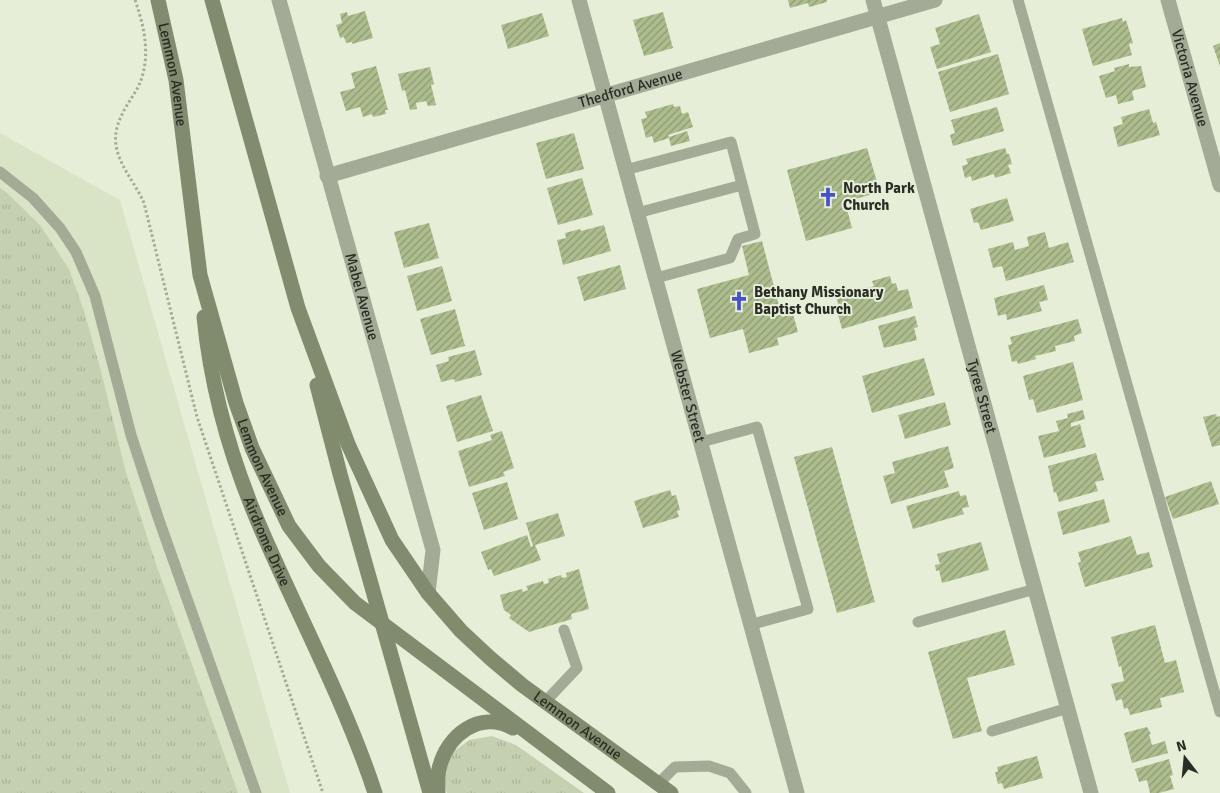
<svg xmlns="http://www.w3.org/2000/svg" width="1220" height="793" font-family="Signika,sans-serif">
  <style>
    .built { fill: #d9e4c6 }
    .grass { fill: url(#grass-tufts) }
    .building { fill: url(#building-hatch) }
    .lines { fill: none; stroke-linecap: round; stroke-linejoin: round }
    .path { stroke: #a5ab9a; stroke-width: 3; stroke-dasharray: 2.5 2.5; stroke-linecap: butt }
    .lane { stroke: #a3ab96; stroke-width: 11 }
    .street { stroke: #a3ab96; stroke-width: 15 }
    .secondary { stroke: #818b6d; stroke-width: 15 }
    .labels { text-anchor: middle; stroke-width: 4; stroke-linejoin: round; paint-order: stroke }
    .street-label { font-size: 15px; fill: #2a2d25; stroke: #e6eed8 }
    .poi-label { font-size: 15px; font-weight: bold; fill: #2a2d25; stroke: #e6eed8; text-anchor: start }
  </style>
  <defs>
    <pattern id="grass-tufts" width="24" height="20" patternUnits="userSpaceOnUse" patternTransform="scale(1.25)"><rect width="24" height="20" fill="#c5d0b1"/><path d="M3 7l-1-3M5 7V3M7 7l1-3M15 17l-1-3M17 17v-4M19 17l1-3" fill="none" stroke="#a9b398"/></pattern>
    <pattern id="building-hatch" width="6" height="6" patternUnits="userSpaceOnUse" patternTransform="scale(1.25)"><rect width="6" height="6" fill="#adbd8e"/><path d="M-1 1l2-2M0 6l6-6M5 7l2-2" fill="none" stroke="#8d9a74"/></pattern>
  </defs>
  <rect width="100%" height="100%" fill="#e6eed8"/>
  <path class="built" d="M0,133L120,200L290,793H0Z"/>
  <path class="grass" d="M0,188L6,192L40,225L69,269L84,311L102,375L125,469L156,564L238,793H0Z
    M492,736L516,745L584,793H447L443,778L452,753L469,740Z"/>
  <path class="building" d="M788,0H827V2L809,7L808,3L790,8Z
    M365,11L373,38L352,44V42L346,43L344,37L340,38L336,25L342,23L340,14L347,12L348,16Z
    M663,12L673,48L644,56L633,20Z
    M542,13L549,36L508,49L501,25Z
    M979,14L991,52L937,69L930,47L940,44L935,28Z
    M1122,18L1123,22L1126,20L1133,43L1129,44L1132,55L1093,66L1082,29Z
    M1220,43V66L1213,46Z
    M998,54L1009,94L950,112L938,72Z
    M1129,64V67L1141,66L1146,87L1132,91L1134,100L1118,104L1116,95L1106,98L1099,76L1115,71L1114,68Z
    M376,66L388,110H385L386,114L373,117L372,114L363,117L360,107L346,111L340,92L355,88L351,73Z
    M430,67L434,84L431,85L436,105L428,106L426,101L416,103L417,109L410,110L405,90L402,91L398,74Z
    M673,104L674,107L680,106L682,114L688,112L693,127L668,135L669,137L687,131L690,141L671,146L669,138L654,143L652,136L646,138L641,119L647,118L645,112Z
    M997,107L1004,131L953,146L950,135L955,133L951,120Z
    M1149,109L1153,123L1156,122L1160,135L1118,147L1113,127L1123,124L1121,117Z
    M574,133L584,169L546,179L536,143Z
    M867,148L880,192L845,202L852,228L806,241L787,170Z
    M1005,148L1007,154H1009L1012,164L1008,165L1011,173L995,178L994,174L972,181L971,176L965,178L962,166L968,164L966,159Z
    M582,178L593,215L558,225L547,188Z
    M1007,198L1014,221L981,230L978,222L974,223L970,209Z
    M429,223L439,258L404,268L394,232Z
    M604,225L611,251L563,265L557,240L566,238L565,233L580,229L581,231Z
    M1045,232L1049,248L1068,242L1074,262L1006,281L1002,266L993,268L988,249L1013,242L1015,250L1029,246L1027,237Z
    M762,241L782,317L793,314L798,332L777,338L779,345L749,353L743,329L710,338L697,289L749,275L742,246Z
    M620,265L626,289L584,301L577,277Z
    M442,266L452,301L417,311L407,276Z
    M890,276L892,284L896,283L898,291L908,289L913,308L842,329L836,307H839L835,293L852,288L853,292L874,286L872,281Z
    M1044,285L1048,300L1039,302L1042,311L1007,320L1006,314L998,316L994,298Z
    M455,309L465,346L431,355L420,319Z
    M915,316L918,327L914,328L917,340L884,348L878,326Z
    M1078,319L1082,333L1074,336L1075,341L1055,346L1056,351L1035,356L1036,359L1018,364L1017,361L1012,362L1008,345L1012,344L1010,337Z
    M475,350L482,375L455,382L454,379L441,382L436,365L449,361L448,357Z
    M924,358L935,395L872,413L862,376Z
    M1073,362L1083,400L1037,413L1033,399L1029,400L1023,376Z
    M481,395L493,431L457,442L446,406Z
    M945,402L951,425L905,439L898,415Z
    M1083,410L1085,419L1071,423V427L1080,424L1086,447L1044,458L1038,436L1059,431L1056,421L1068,418L1067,414Z
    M1216,414L1217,417L1220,416V445L1212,447L1203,417Z
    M502,431L514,468L503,472L505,476L469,487L458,451L492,440L490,435Z
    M948,446L954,468L944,471L949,487L891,504L883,476L895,473L892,462Z
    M832,447L875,602L837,613L794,457Z
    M1096,453L1104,480L1095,482L1098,491L1059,502L1056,492L1054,493L1048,466Z
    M1211,481L1219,504L1173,519L1165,497Z
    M507,482L518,519L484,530L472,493Z
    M670,490L672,496L676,495L680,510L677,511L679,517L643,528L634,501Z
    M959,491L960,496L966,495L969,507L962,508L964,514L913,529L906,506Z
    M1104,499L1110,522L1063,535L1057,512Z
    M558,513L565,536L535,545L541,560L494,576L491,569L488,570L481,552L527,535L531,547L533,546L526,523Z
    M1131,536L1137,555L1149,552L1153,567L1085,587L1078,563L1081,562L1078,552Z
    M981,542L989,570L942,583L939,570L936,571L935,565L940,564L937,554Z
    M579,569L589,609L571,614L572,619L529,632L509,618L511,615L504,610L500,595L522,589L523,592L528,590L526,586L543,581L544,584L549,583L548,579L561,575L562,578L567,577L566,573Z
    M1155,625L1165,663L1176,660L1184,692L1160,698L1162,707L1130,715L1128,708L1124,709L1122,699L1116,701L1111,684L1124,681L1121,666L1119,667L1111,637Z
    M1005,630L1015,665L967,678L982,731L953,739L928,652Z
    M1147,727L1151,734H1149L1152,745L1165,741L1168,753L1132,763L1124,733Z
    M1037,756L1043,778L1004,789L1002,783L998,784L995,772H998L997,767Z
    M1169,759L1173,775L1170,776L1174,789L1159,793H1150L1147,780L1139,782L1135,769Z"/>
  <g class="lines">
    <path class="path" d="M135,0C145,28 152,61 137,89C127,106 113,123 116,145C119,166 136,184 144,203L197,417L323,793"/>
    <path class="lane" d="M1018,0L1220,712
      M625,170L731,142L755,234L738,239L730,258L656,278
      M0,172L33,198L60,228L76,252L95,296L131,435L159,520L256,793
      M637,213L742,185
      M701,442L757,427L808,609L749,625
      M918,622L1035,589
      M545,702L577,668L564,630
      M992,731L1068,708
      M658,784L675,767L709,766L730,773L746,793"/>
    <g class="street">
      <path id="s1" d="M279,0L433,550L428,593"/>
      <path id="s2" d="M579,0L797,793"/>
      <path id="s3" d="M873,0L1091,793"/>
      <path id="s4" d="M1168,0L1220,185"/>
      <path id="s5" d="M327,176L935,0"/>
    </g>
    <g class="secondary">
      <path id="s6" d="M158,0L176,80L200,275L236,403L252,448L289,526L319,566L355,603L608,793"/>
      <path id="s7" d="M212,0L298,308L348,444L392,540L428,593L461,631L490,658L522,685L671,793"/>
      <path id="s8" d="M204,317C211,389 232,462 261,529C299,617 345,702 375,793"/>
      <path d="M317,385L340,474L430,793"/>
      <path d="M438,793C438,785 437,776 439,769C447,735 479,710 513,728"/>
    </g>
  </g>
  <defs>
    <symbol id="church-bare" viewBox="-9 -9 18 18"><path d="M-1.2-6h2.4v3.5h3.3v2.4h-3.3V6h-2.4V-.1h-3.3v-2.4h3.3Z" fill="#4652c7" stroke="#e6eed8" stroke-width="2.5" paint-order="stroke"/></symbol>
  </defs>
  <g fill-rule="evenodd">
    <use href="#church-bare" x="814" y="183" width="28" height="28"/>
    <use href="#church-bare" x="725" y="287" width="28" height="28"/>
  </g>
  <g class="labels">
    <g class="street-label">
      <text dy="5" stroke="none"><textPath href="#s6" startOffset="76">Lemmon Avenue</textPath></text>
      <text dy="5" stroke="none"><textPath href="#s4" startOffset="81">Victoria Avenue</textPath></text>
      <text dy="5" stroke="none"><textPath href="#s5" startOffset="316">Thedford Avenue</textPath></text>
      <text dy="5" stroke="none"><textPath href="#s1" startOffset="308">Mabel Avenue</textPath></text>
      <text dy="5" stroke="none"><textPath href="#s2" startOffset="411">Webster Street</textPath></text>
      <text dy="5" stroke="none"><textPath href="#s3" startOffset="411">Tyree Street</textPath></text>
      <text dy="5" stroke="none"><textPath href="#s6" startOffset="481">Lemmon Avenue</textPath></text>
      <text dy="5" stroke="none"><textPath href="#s8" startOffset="234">Airdrome Drive</textPath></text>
      <text dy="5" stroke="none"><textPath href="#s7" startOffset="835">Lemmon Avenue</textPath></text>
    </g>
    <g class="poi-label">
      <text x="843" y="193">North Park<tspan x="843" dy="17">Church</tspan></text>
      <text x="754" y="297">Bethany Missionary<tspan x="754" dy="17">Baptist Church</tspan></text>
    </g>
  </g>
  <g transform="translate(1185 758) rotate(344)" stroke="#e6eed8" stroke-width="4" paint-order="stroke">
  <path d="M0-4L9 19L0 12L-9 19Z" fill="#2a2d25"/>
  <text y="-8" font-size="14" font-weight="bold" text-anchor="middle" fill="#2a2d25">N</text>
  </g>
</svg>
